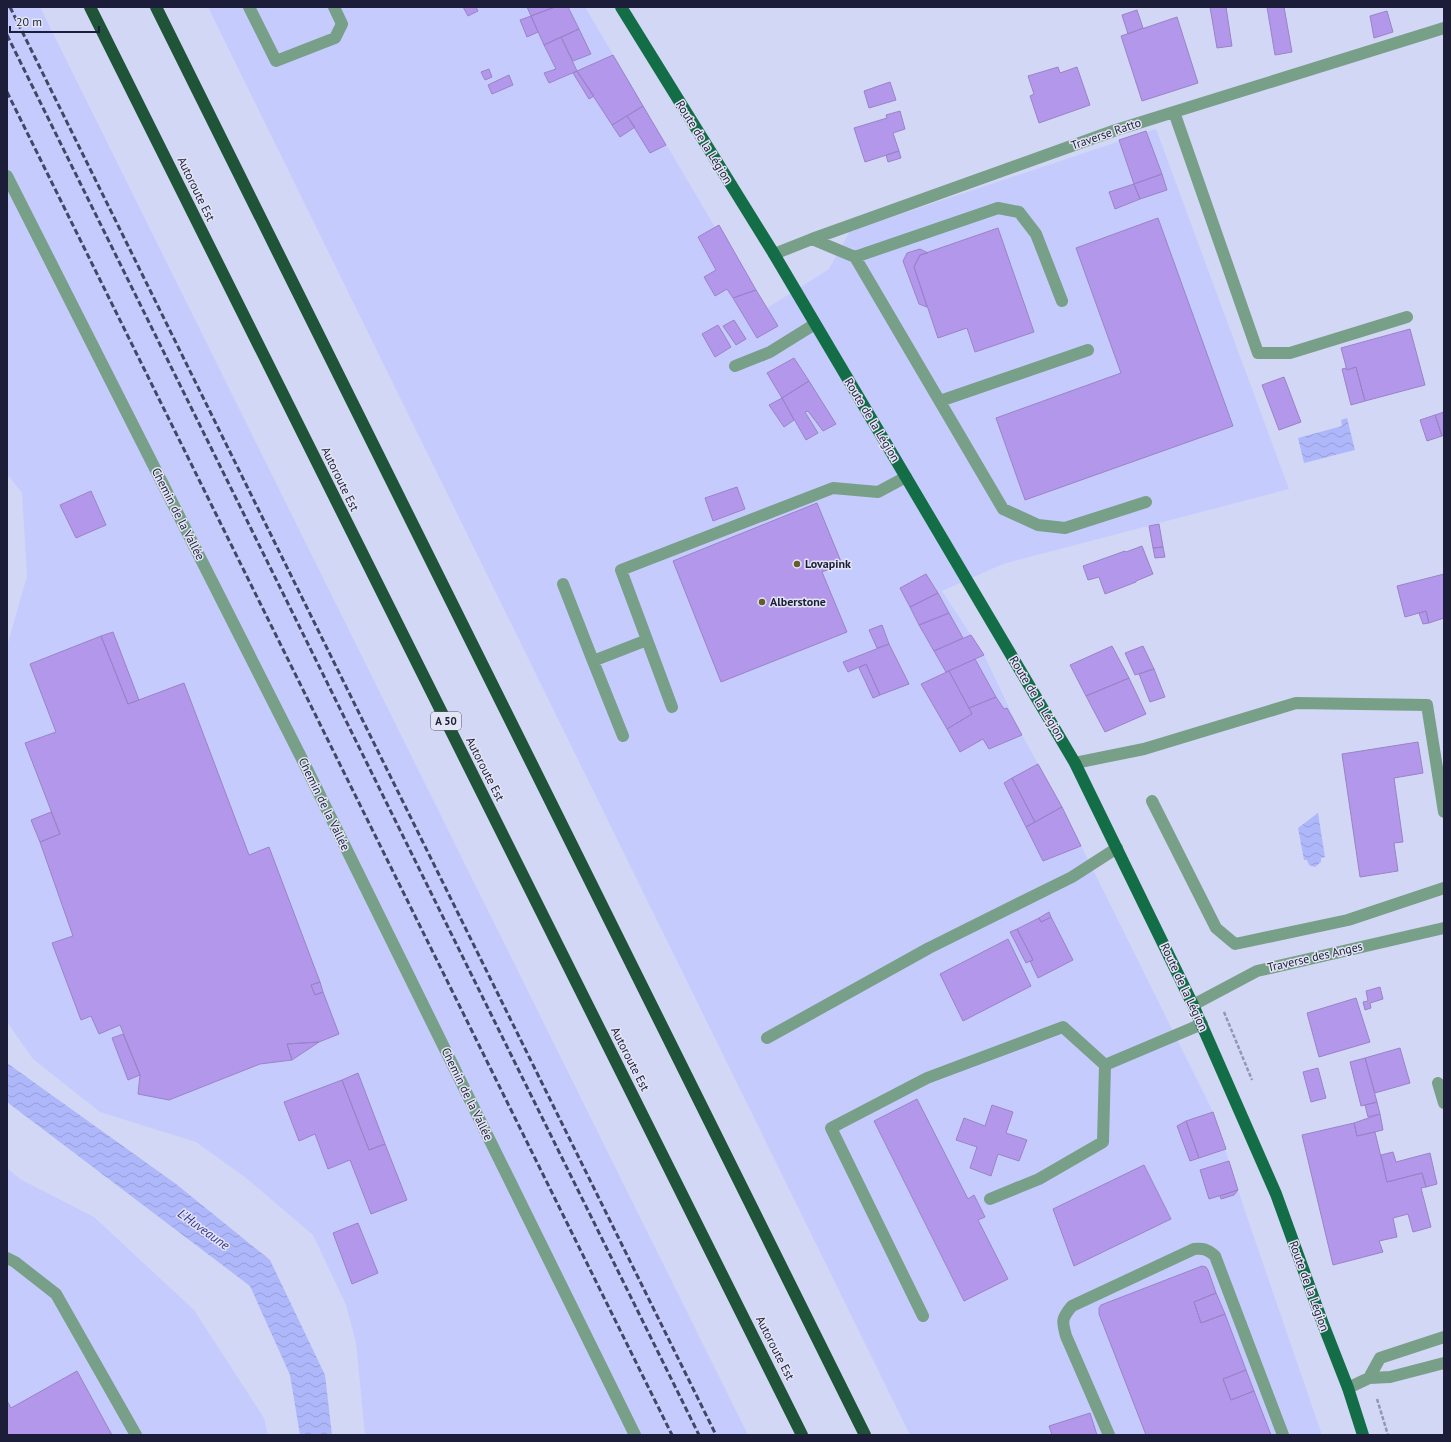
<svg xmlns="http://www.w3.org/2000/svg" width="1451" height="1442" font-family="'PT Sans',sans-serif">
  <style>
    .built { fill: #c5ccfd }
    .water { fill: url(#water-waves) }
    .building { fill: #b397eb; stroke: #9a83c8 }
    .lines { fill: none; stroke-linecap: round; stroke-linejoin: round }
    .path { stroke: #9397b4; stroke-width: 2.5; stroke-dasharray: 4 2; stroke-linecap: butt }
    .minor { stroke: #789f88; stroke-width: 12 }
    .major { stroke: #136d46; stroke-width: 12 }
    .highway { stroke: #1f5439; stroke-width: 12 }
    .rail { stroke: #444763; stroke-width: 3; stroke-dasharray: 6 3; stroke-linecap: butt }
    .poi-dot { fill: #675d2a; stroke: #e3e5f4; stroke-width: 1.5 }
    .labels { text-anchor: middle; stroke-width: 3; stroke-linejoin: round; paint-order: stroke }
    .shield { fill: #e3e5f4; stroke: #585a71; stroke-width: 1 }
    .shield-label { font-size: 11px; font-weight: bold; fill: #1c1e39 }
    .street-label { font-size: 12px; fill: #1c1e39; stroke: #e3e5f4 }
    .poi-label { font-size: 12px; font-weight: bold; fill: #1c1e39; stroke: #e3e5f4; text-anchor: start }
    .water-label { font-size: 13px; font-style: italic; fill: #373493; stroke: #e3e5f4 }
  </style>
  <defs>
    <pattern id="water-waves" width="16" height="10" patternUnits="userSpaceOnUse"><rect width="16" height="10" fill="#afb7fb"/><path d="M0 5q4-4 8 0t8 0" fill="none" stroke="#969dd8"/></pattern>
  </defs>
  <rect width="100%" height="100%" fill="#d2d7f5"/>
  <path class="built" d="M7,7H40L748,1435H365L356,1343L346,1305L313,1235L246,1178L196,1142L100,1112L33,1059L7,1022V646L27,576L22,493L7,474Z
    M208,7H585L764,310L829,269L850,231L1156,129L1289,489L1003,564L942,591L984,655L1022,735L1062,807L1213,1112L1245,1211L1322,1435H910Z
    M7,1168L20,1179L94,1217L194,1310L264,1418L268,1435H7Z"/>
  <path class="water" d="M1347,418L1355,450L1304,463L1298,438L1342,426L1341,420Z
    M1318,813L1325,857L1321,858V862L1315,867L1309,865L1307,860H1304L1298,828Z
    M7,1063L176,1184L270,1260L325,1375L332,1435H300L290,1375L250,1286L7,1102Z"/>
  <path class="building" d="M463,7H476L478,11L468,16Z
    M527,7H555L531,16Z
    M555,7H568L579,29L544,45L531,16Z
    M1210,7H1226L1232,46L1217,48Z
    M1267,7H1284L1292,52L1275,55Z
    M1137,10L1143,28L1128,34L1122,15Z
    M1387,11L1393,32L1374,38L1370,16Z
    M531,16L538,32L527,37L520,20Z
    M1177,17L1198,83L1142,101L1121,36Z
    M579,29L591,54L573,61L561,37Z
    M561,37L577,71L549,83L544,73L556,69L544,45Z
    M613,55L643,106L612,125L577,71Z
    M1058,67L1060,73L1077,67L1090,105L1039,123L1030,96L1034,94L1028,76Z
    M489,69L492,77L485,80L481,72Z
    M577,71L594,96L589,99L573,73Z
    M509,75L513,85L492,94L488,85Z
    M890,82L896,100L869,108L864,91Z
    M643,106L666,145L650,153L627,116Z
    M900,111L905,129L893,133L899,151L865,162L854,128L887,118L886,115Z
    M627,116L635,127L620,137L612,125Z
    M1146,131L1162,174L1134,184L1119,140Z
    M899,151L901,158L888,162L886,155Z
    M1162,174L1167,190L1140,199L1134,184Z
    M1134,184L1140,199L1115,209L1109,192Z
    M1158,218L1233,426L1025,500L996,418L1121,373L1076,248Z
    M719,225L756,290L733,298L727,289L715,296L704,277L716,270L698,237Z
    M998,228L1034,332L975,352L967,328L938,338L914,267L920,255Z
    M920,249L928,253L920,255L914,267L927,307L919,304L903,261L907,253Z
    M756,290L778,326L757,338L733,298Z
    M734,320L746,339L736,345L723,326Z
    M718,325L731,347L715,357L702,334Z
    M1410,329L1425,385L1365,401L1356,367L1347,370L1341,348Z
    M794,358L809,381L782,398L767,373Z
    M1356,367L1365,401L1351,405L1342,369L1346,368L1347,370Z
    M1284,377L1301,422L1279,430L1262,385Z
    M809,381L836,424L823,431L808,411L805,412L818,433L806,440L782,398Z
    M782,398L794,420L784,427L769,405Z
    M1444,412V435L1442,436L1435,415Z
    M1435,415L1442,436L1427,441L1420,420Z
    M737,487L745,509L713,521L705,498Z
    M91,491L106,525L76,538L60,505Z
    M817,503L842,564L822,572L847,632L721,682L673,561Z
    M1159,524L1163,547L1153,548L1149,526Z
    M1142,546L1153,574L1136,581V582L1105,594L1099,577L1088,580L1083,566L1125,551L1126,552Z
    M1163,547L1165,557L1155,558L1153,548Z
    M926,574L938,593L910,607L900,588Z
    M1444,574V618L1429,623L1426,611L1405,617L1397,586Z
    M938,593L949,613L919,625L910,607Z
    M1426,611L1429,623L1423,624L1419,613Z
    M949,613L963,638L934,651L919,625Z
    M882,625L889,644L877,648L869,630Z
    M113,632L139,700L128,704L101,636Z
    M971,635L984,655L946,672L934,651Z
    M101,636L128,704L184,683L249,855L269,847L320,982L311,985L315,995L323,992L339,1034L319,1042L287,1044L292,1060L260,1064L169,1100L138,1094L140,1075L120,1025L99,1034L91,1016L81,1020L52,943L73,936L40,842L60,834L25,743L56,732L30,664Z
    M889,644L909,684L880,695L866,664L848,672L843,662Z
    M1112,646L1129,678L1086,696L1070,665Z
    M1143,646L1154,669L1135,675L1125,653Z
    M975,659L996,697L969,708L949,671Z
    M866,664L880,695L873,698L859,668Z
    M1154,669L1165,697L1150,702L1139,674Z
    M949,671L972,714L947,729L921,684Z
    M1129,678L1146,714L1105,732L1086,696Z
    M996,697L1004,709L1007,708L1022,735L989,749L983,739L960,752L947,729L972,714L969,708Z
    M1418,742L1423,773L1394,778L1403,842L1394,843L1398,871L1360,877L1342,754Z
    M1038,764L1062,807L1035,822L1012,778Z
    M1012,778L1035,822L1026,827L1004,783Z
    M1062,807L1081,846L1043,861L1026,827Z
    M51,812L60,834L40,842L31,820Z
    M1049,912L1051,917L1041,922L1039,918Z
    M1051,917L1073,960L1038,978L1030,961L1033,960L1017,929L1039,918L1041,922Z
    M1017,929L1033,960L1026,963L1010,932Z
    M1008,939L1031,986L963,1021L940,974Z
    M320,982L323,992L315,995L311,985Z
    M1380,987L1383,999L1370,1003L1371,1008L1365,1010L1363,1002L1368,1001L1366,991Z
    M1356,998L1370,1042L1319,1057L1307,1013Z
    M123,1034L140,1075L128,1080L112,1038Z
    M319,1042L292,1060L287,1044Z
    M1400,1048L1410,1083L1375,1093L1365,1058Z
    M1365,1058L1377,1102L1361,1106L1350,1062Z
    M1318,1068L1326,1098L1311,1102L1303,1072Z
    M358,1073L385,1144L369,1150L342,1080Z
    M342,1080L369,1150L385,1144L407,1200L371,1214L350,1160L328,1169L315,1134L299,1141L284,1102Z
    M917,1099L968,1199L974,1195L985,1217L978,1220L1008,1279L964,1301L874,1121Z
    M1377,1102L1380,1114L1368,1117L1365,1105Z
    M992,1105L1013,1112L1006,1133L1027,1140L1019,1161L998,1154L991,1176L970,1168L977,1147L956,1140L964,1118L985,1126Z
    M1213,1112L1226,1149L1199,1158L1186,1121Z
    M1380,1114L1383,1130L1357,1136L1354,1123Z
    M1186,1121L1199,1158L1190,1161L1177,1126Z
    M1354,1123L1357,1136L1375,1132L1387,1182L1422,1173L1426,1187L1421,1188L1431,1227L1413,1232L1408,1214L1393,1218L1397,1237L1379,1241L1383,1252L1333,1265L1302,1135Z
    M1393,1152L1396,1162L1430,1153L1437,1184L1426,1187L1422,1173L1387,1182L1381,1155Z
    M1229,1161L1238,1190L1209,1199L1200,1170Z
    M1144,1165L1171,1219L1074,1266L1053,1209Z
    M1238,1190L1234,1195L1221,1199L1220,1196Z
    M358,1223L378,1273L352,1284L333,1233Z
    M1202,1266L1206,1267L1208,1270L1216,1293L1194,1302L1201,1323L1225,1314L1246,1370L1223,1379L1231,1400L1254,1391L1271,1435H1146L1099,1314V1308L1101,1305Z
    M1216,1293L1225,1314L1201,1323L1194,1302Z
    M1246,1370L1254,1391L1231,1400L1223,1379Z
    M77,1371L112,1435H7V1401L11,1408Z
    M1090,1413L1097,1435H1052L1049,1426Z"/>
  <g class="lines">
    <path class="path" d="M1224,1012L1252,1080
      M1377,1399L1388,1435"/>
    <path class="minor" d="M249,7L276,61L335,38L342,24L334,7
      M1174,112L1258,353H1290L1407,317
      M7,176L304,763L635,1435
      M812,239L855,257L1003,509L1038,525L1065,528L1146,502
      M774,254L812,239L1116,130L1444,28
      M855,257L998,208L1019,212L1036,234L1062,301
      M735,366L770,352L815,324
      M940,401L1088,350
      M563,584L593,661L647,640
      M593,661L623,736
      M672,707L621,570L833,488L878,492L906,477
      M1075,763L1144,749L1296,703L1427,705L1444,812
      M1152,801L1216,928L1235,944L1348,920L1444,888
      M1193,1005L1257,971L1444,928
      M767,1038L929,948L1072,877L1117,848
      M1438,1083L1444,1103
      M990,1199L1039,1179L1103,1142L1105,1065
      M7,1258L15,1262L56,1294L136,1435
      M923,1316L831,1128L927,1078L1063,1027L1105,1065L1202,1024
      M1369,1378L1380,1358L1444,1337
      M1348,1388L1369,1378L1390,1377L1444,1363
      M1109,1435L1066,1336C1062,1321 1061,1319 1072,1306L1194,1249C1203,1248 1207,1249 1215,1256L1283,1435"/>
    <path class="major" d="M621,7L774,254L1075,763L1193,1005L1276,1194L1323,1324L1348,1388L1363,1435"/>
    <path class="highway" d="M90,7L802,1435
      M156,7L865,1435"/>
    <path class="rail" d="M10,7L716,1435
      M7,35L699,1435
      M7,92L672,1435"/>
  </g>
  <g class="poi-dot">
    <circle cx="797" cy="564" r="4"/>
    <circle cx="762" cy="602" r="4"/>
  </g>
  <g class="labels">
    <rect class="shield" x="431" y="712" width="30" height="18" rx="3"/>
    <g class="shield-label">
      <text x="446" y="725">A 50</text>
    </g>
    <g class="street-label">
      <text transform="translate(1106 134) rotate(-19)" y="4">Traverse Ratto</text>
      <text transform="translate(704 142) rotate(58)" y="4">Route de la Légion</text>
      <text transform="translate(196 189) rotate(64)" y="4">Autoroute Est</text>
      <text transform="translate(872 420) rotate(59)" y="4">Route de la Légion</text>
      <text transform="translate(340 479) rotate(64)" y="4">Autoroute Est</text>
      <text transform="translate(178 514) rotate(63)" y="4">Chemin de la Vallée</text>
      <text transform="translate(1037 698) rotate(59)" y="4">Route de la Légion</text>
      <text transform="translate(485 769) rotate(63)" y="4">Autoroute Est</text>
      <text transform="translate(324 804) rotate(64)" y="4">Chemin de la Vallée</text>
      <text transform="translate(1315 957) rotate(-13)" y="4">Traverse des Anges</text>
      <text transform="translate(1184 987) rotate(65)" y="4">Route de la Légion</text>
      <text transform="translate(630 1059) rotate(63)" y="4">Autoroute Est</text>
      <text transform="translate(467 1094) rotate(64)" y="4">Chemin de la Vallée</text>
      <text transform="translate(1309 1286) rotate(70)" y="4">Route de la Légion</text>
      <text transform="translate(775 1348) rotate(63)" y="4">Autoroute Est</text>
    </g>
    <g class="poi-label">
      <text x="805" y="568">Lovapink</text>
      <text x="770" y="606">Alberstone</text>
    </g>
    <g class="water-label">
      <text transform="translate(204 1229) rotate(36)" y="5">L'Huveaune</text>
    </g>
  </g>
  <rect width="1451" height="1442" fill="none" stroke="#1c1e39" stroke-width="16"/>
  <path d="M10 26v6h89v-6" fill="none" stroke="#1c1e39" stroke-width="2"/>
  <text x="16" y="26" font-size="12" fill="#1c1e39" stroke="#e3e5f4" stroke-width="3" paint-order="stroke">20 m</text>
</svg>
